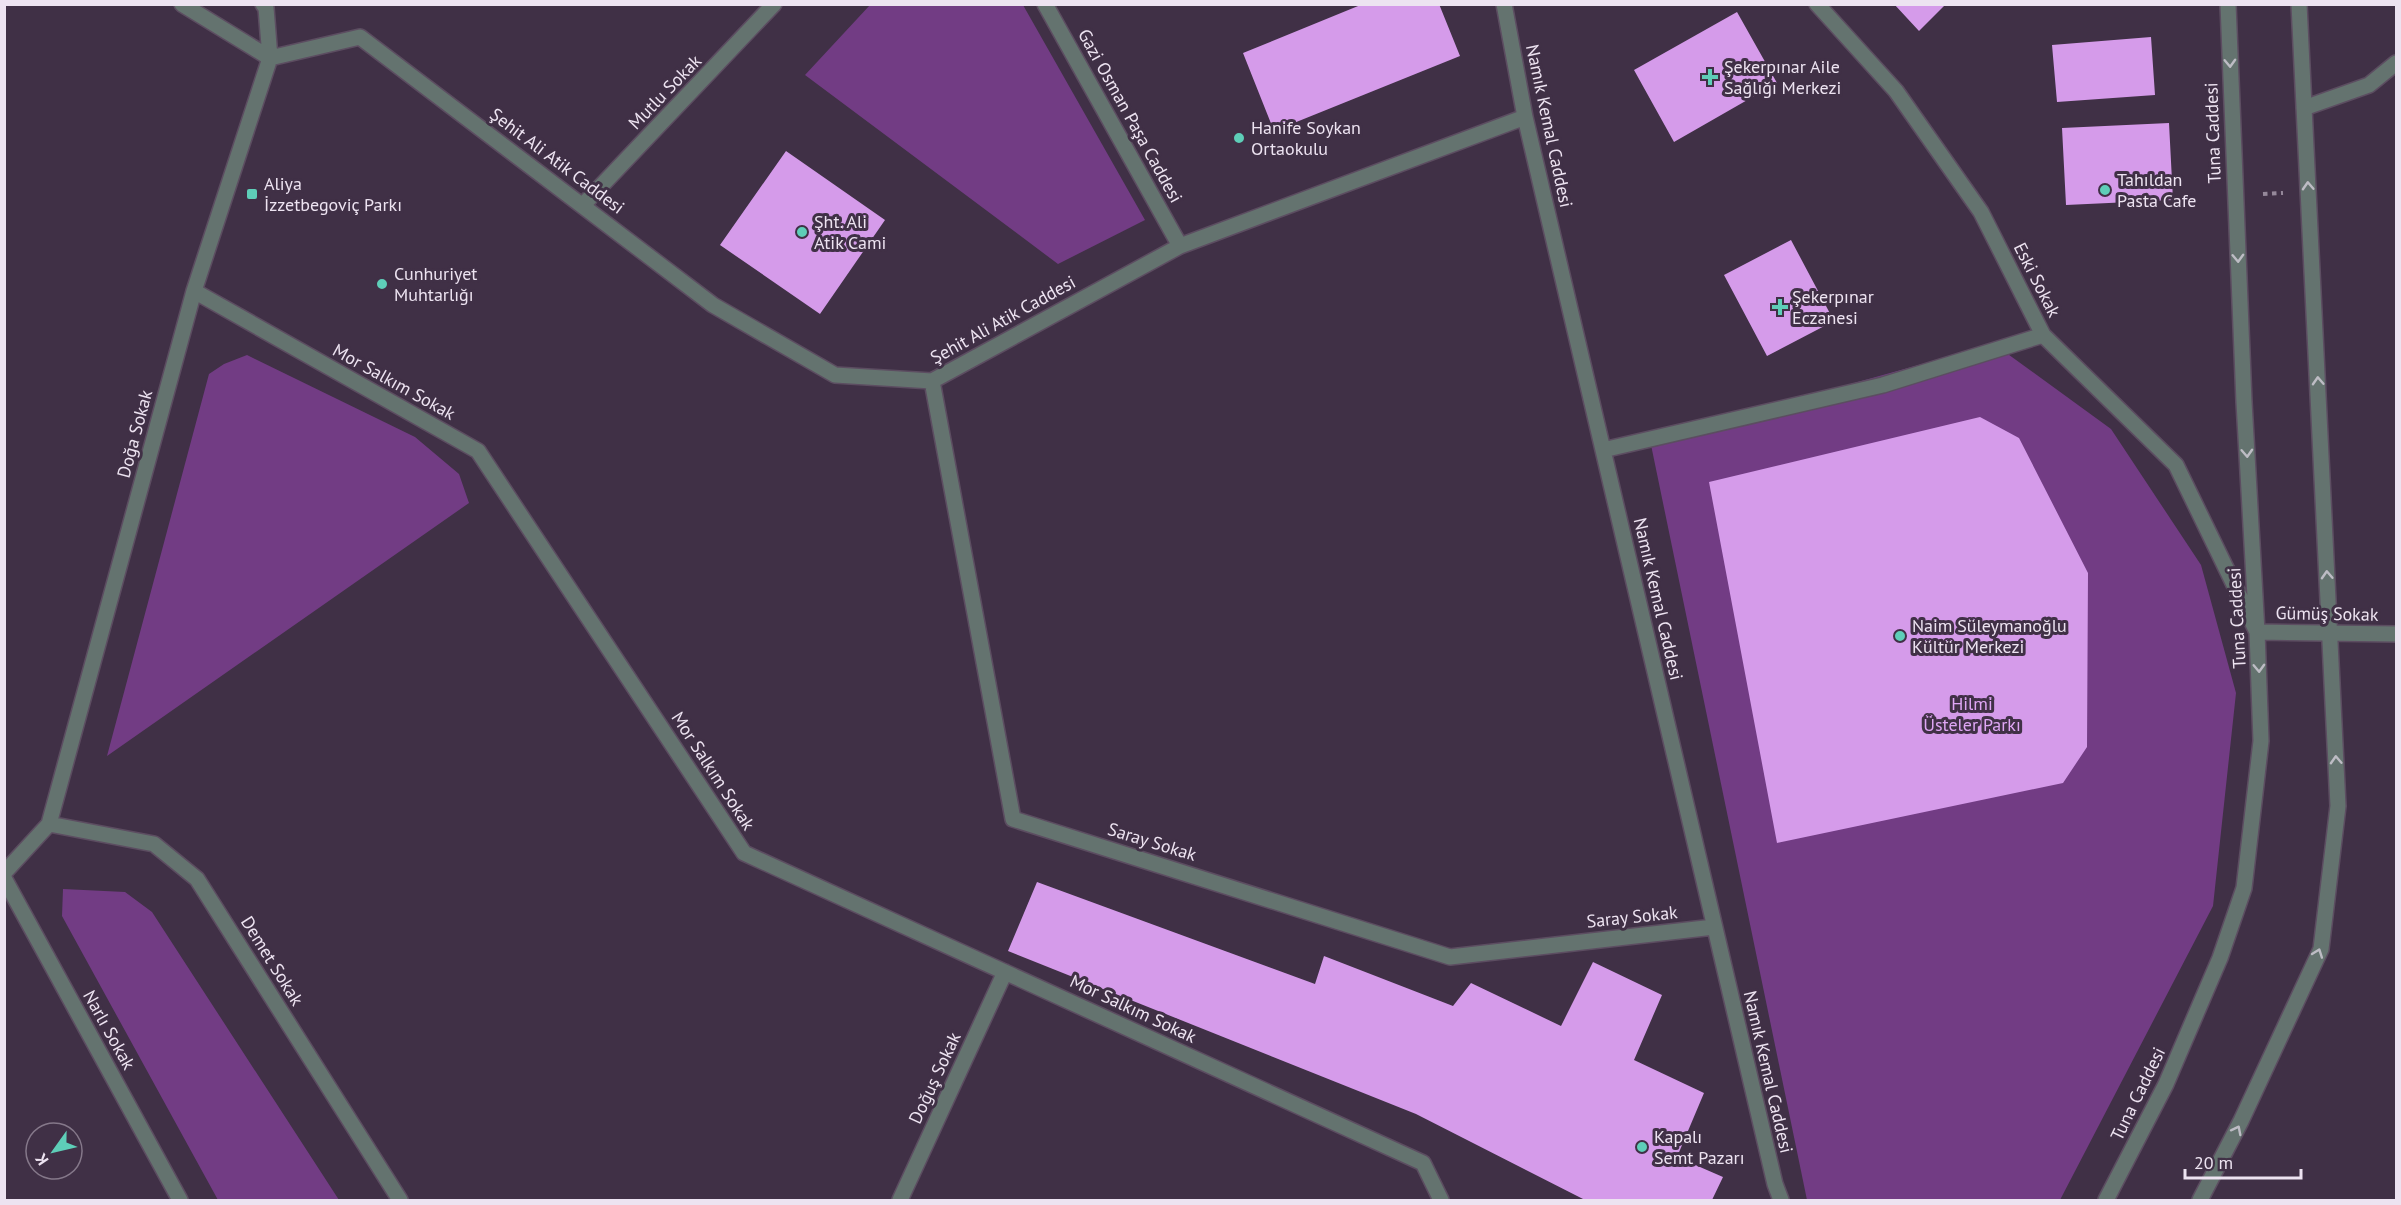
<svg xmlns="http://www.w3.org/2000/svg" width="2401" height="1205" font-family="'PT Sans',sans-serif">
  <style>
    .green { fill: #723c84 }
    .building { fill: #d59bea }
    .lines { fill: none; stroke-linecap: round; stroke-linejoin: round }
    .minor-casing { stroke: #5c4d61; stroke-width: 18 }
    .path { stroke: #95889a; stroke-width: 4; stroke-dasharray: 4.5 4.5; stroke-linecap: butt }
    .minor { stroke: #64736f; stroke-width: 15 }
    .oneway { stroke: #bdbcc4 }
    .poi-dot { fill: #5eceb8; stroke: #403046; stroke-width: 2 }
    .labels { text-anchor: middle; stroke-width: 6; stroke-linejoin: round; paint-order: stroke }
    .poi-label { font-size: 18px; fill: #ede3f1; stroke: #403046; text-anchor: start }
    .street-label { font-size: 18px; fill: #ede3f1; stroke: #403046 }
    .park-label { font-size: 18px; fill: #dfa6f5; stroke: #403046 }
  </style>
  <rect width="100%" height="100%" fill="#403046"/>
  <path class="green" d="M870,5H1023L1145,220L1058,264L805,75Z
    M1994,344L2111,429L2201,565L2236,693L2213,906L2060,1200H1807L1650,440Z
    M247,355L415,437L459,474L469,503L107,756L209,374L224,364Z
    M63,889L125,892L152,912L339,1200H218L62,916Z"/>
  <path class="building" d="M1363,4H1439L1460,56L1274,131L1243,53Z
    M1894,4H1946L1919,31Z
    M1737,12L1777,83L1674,142L1634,70Z
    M2151,37L2155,95L2057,102L2052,45Z
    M2169,123L2173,200L2066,205L2062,128Z
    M786,151L885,220L820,314L720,245Z
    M1791,240L1834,321L1767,356L1724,275Z
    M1980,417L2019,438L2088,573L2087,747L2063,783L1777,843L1709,482Z
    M1037,882L1315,984L1324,956L1453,1006L1471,983L1561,1026L1593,962L1662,995L1634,1060L1704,1093L1677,1157L1723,1177L1712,1200H1585L1416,1114L1008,951Z"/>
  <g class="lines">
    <defs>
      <path id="minor" d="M182,4L270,58
        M1045,4L1180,246
        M1504,4L1525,117L1775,1184L1781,1200
        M1817,4L1896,91L1981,212L2043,335L2176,465L2257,632L2396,634
        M270,58L360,37L713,305L835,375L932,381L1180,246L1525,117
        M2304,108L2369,85L2396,63
        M583,205L774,4
        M194,291L478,451L744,853L1423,1163L1441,1200
        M932,381L1013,819L1450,957L1714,927
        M1603,450L1883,385L2043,335
        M49,824L154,844L197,879L400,1200
        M4,873L49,824L194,291L270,58L266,8L263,4
        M4,878L180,1200
        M900,1200L1005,972
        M2106,1200L2166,1084L2220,958L2244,888L2261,741L2257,632L2244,402L2228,4
        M2200,1200L2241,1121L2321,949L2338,806L2299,4"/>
    </defs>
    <use href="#minor" class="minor-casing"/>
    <path class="path" d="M2263,194L2283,193"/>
    <use href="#minor" class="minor"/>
  </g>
  <defs><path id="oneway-chevron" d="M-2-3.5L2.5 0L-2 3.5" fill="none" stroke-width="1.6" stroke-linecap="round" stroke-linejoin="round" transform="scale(1.5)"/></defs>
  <g class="oneway">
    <use href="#oneway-chevron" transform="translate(2230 63) rotate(88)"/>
    <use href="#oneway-chevron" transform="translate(2308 186) rotate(-93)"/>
    <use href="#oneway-chevron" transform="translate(2238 258) rotate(88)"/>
    <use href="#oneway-chevron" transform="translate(2318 381) rotate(-93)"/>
    <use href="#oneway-chevron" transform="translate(2247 453) rotate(87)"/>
    <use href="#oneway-chevron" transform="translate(2327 575) rotate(-93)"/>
    <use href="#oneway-chevron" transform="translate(2259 668) rotate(88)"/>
    <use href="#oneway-chevron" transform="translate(2336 760) rotate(-93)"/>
    <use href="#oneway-chevron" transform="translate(2318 953) rotate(-70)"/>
    <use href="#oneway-chevron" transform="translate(2237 1130) rotate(-63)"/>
  </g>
  <g class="poi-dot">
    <path d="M1707 68h6v6h6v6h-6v6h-6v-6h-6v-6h6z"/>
    <circle cx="1239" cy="138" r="6"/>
    <circle cx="2105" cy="190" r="6"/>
    <rect x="246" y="188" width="12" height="12" rx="3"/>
    <circle cx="802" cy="232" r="6"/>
    <circle cx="382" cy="284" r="6"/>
    <path d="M1777 298h6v6h6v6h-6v6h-6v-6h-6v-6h6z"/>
    <circle cx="1900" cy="636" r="6"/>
    <circle cx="1642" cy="1147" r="6"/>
  </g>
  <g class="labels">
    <g class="poi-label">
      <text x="1724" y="73">Şekerpınar Aile<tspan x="1724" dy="21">Sağlığı Merkezi</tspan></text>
      <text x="1251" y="134">Hanife Soykan<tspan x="1251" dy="21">Ortaokulu</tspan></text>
      <text x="2117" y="186">Tahıldan<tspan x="2117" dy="21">Pasta Cafe</tspan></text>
      <text x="264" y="190">Aliya<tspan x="264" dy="21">İzzetbegoviç Parkı</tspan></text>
      <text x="814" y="228">Şht. Ali<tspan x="814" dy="21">Atik Cami</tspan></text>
      <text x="394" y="280">Cunhuriyet<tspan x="394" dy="21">Muhtarlığı</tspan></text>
      <text x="1792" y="303">Şekerpınar<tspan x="1792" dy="21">Eczanesi</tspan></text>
      <text x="1912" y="632">Naim Süleymanoğlu<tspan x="1912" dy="21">Kültür Merkezi</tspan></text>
      <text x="1654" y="1143">Kapalı<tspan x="1654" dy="21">Semt Pazarı</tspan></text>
    </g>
    <g class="street-label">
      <text transform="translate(665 92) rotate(-46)" y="6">Mutlu Sokak</text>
      <text transform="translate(1130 116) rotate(61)" y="6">Gazi Osman Paşa Caddesi</text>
      <text transform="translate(1549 126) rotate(78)" y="6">Namık Kemal Caddesi</text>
      <text transform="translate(2213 133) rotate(-92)" y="6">Tuna Caddesi</text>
      <text transform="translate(557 161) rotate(37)" y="6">Şehit Ali Atik Caddesi</text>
      <text transform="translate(2037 280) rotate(63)" y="6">Eski Sokak</text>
      <text transform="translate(1003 320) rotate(-29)" y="6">Şehit Ali Atik Caddesi</text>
      <text transform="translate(394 382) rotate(29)" y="6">Mor Salkım Sokak</text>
      <text transform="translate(135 434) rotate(-75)" y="6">Doğa Sokak</text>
      <text transform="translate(1658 599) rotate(77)" y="6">Namık Kemal Caddesi</text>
      <text transform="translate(2327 614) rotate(1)" y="6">Gümüş Sokak</text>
      <text transform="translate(2237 618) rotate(-93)" y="6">Tuna Caddesi</text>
      <text transform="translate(713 771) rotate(57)" y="6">Mor Salkım Sokak</text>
      <text transform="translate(1152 842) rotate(17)" y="6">Saray Sokak</text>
      <text transform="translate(1632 917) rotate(-6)" y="6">Saray Sokak</text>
      <text transform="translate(272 961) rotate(58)" y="6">Demet Sokak</text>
      <text transform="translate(1133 1009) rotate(25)" y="6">Mor Salkım Sokak</text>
      <text transform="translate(109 1030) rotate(61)" y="6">Narlı Sokak</text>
      <text transform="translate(1768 1072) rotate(77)" y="6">Namık Kemal Caddesi</text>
      <text transform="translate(935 1078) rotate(-65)" y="6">Doğuş Sokak</text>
      <text transform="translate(2138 1094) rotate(-64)" y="6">Tuna Caddesi</text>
    </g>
    <g class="park-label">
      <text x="1972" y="710">Hilmi<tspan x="1972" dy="21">Üsteler Parkı</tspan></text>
    </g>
  </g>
  <rect width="2401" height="1205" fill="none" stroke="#ede3f1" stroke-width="12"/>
  <g transform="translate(54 1151) rotate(236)"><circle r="28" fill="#403046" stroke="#85788a" stroke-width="1.5"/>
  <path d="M0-4.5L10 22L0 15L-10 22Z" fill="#5eceb8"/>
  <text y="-9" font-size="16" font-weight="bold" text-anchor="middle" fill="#ede3f1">K</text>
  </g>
  <path d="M2185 1169v9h116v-9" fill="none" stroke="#ede3f1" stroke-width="3"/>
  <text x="2194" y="1169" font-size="18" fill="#ede3f1" stroke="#403046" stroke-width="4.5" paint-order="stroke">20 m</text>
</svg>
